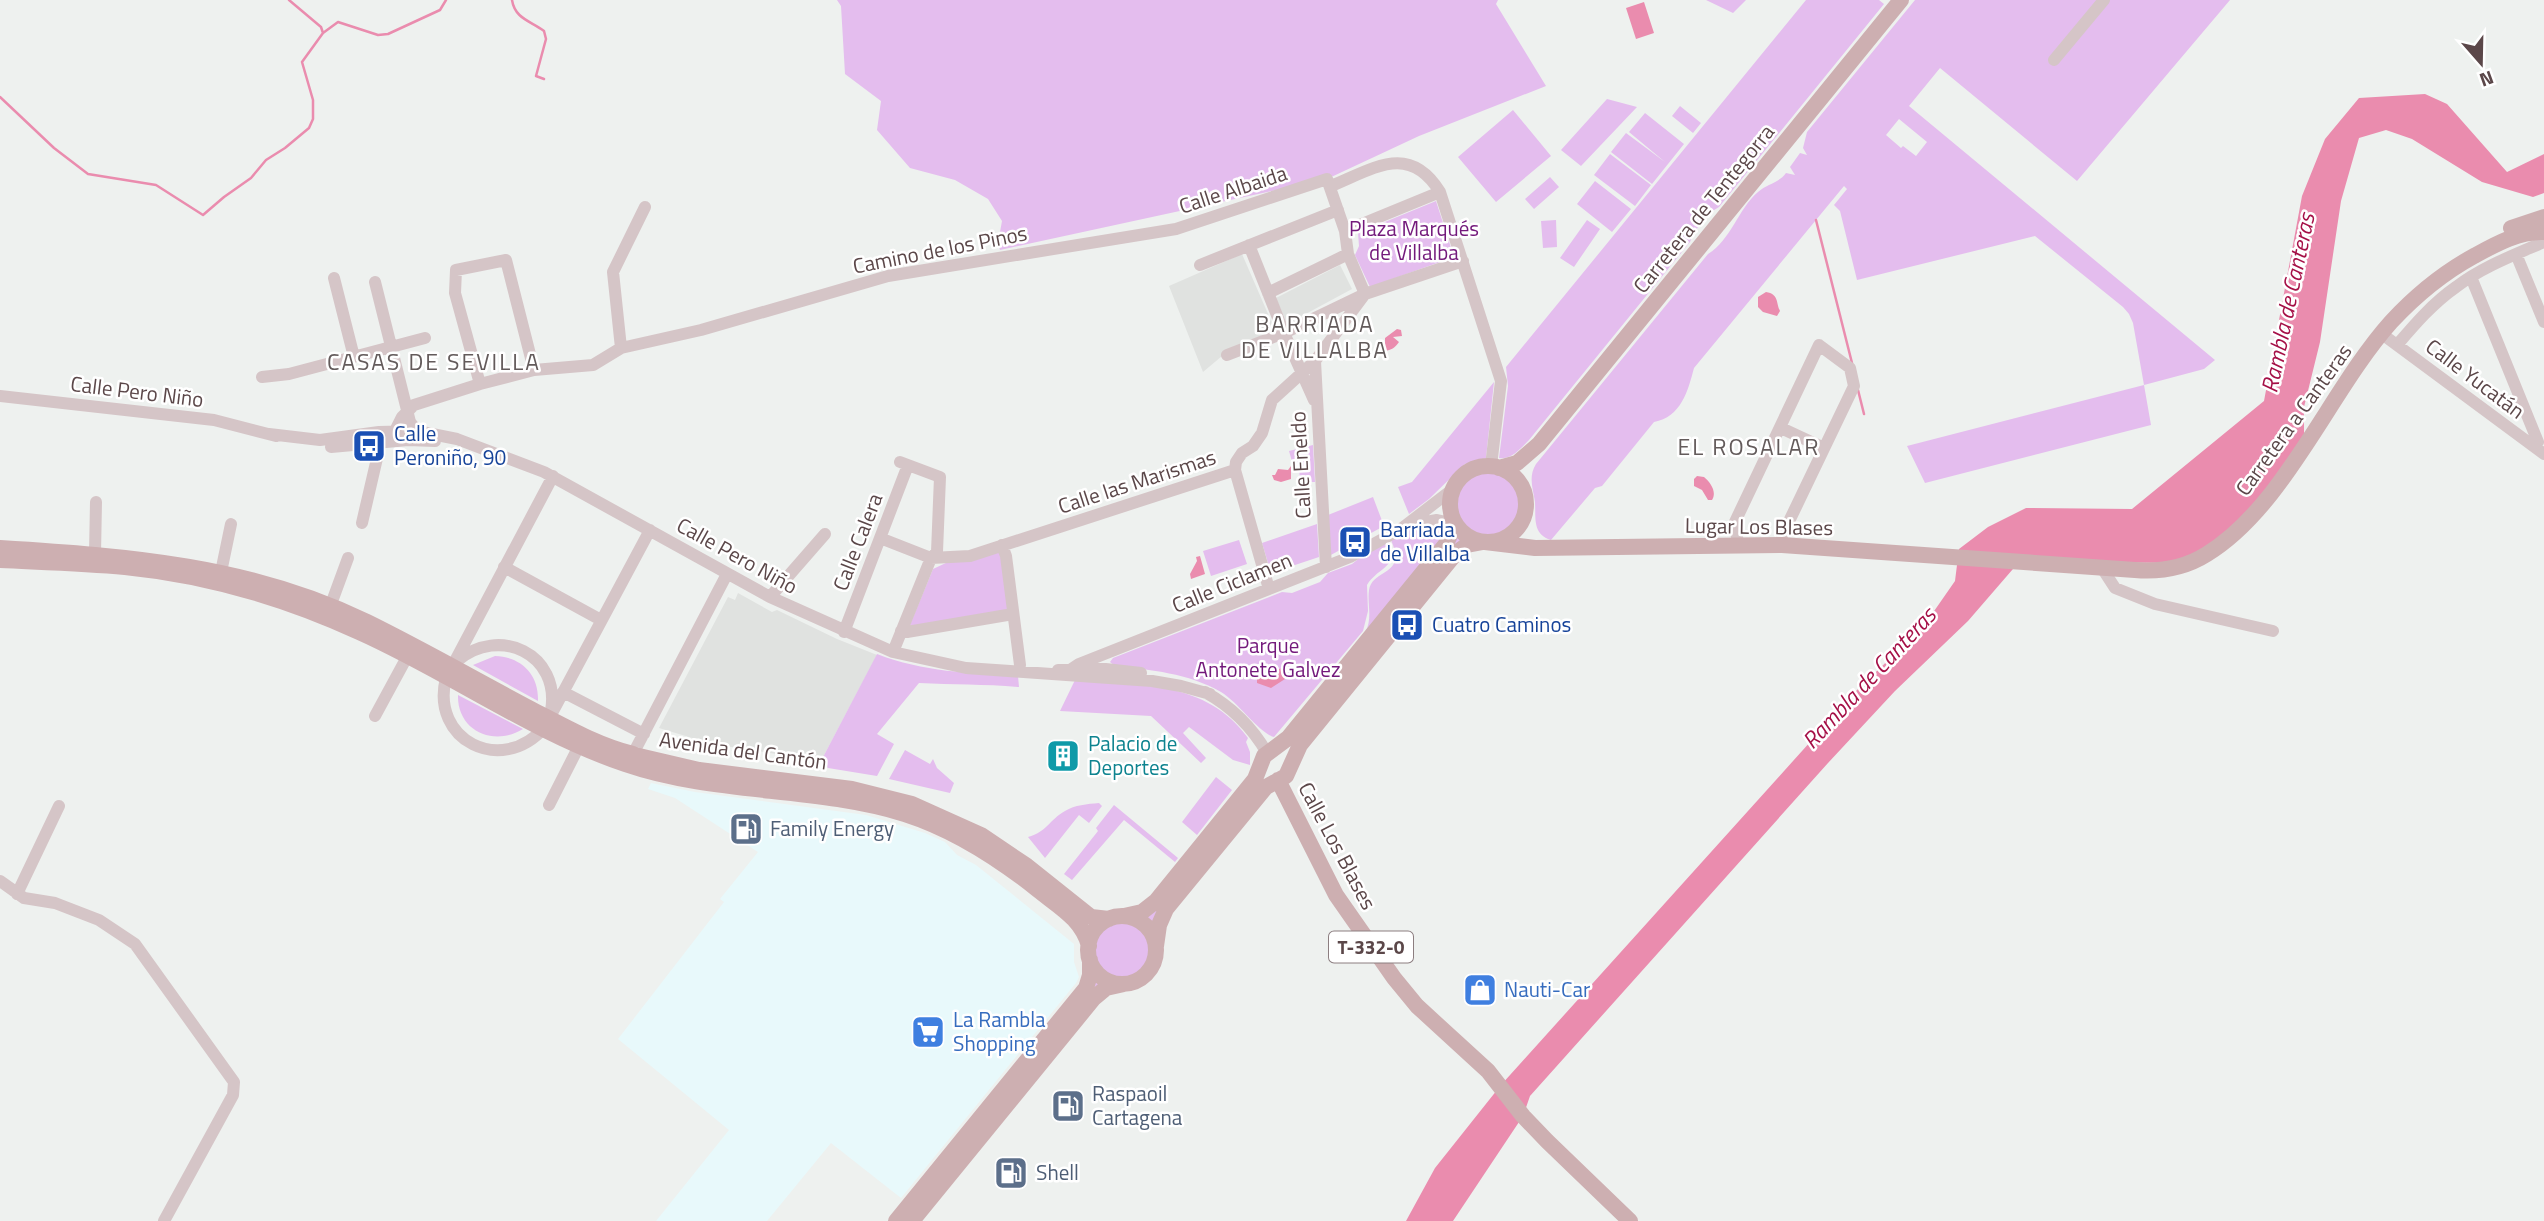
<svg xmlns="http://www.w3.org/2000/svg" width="2544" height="1221" font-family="'Titillium Web',sans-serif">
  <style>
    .commercial { fill: #e8f9fb }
    .education { fill: #e0e2e0 }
    .green { fill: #e4bdee; fill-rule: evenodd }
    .water { fill: #ea8cae }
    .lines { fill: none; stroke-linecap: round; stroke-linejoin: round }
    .stream { stroke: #ea8cae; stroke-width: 2.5 }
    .minor { stroke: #d5c5c7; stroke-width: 12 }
    .major { stroke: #cdafb1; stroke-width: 16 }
    .labels { text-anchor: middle; stroke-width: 5; stroke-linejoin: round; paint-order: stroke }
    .shield { fill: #fff; stroke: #8c7e80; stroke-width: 2 }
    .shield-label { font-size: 19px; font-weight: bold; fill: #5b4749 }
    .street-label { font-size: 21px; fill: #5b4749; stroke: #fff }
    .park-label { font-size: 21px; fill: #73197b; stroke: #fff }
    .transit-label { font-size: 21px; fill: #164399; stroke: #fff; text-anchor: start }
    .culture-label { font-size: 21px; fill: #0d838f; stroke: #fff; text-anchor: start }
    .service-label { font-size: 21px; fill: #4e5e75; stroke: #fff; text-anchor: start }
    .shop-label { font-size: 21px; fill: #366cbe; stroke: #fff; text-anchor: start }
    .water-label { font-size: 23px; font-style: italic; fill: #a51047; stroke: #fff }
    .neighbourhood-label { font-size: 23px; letter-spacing: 2px; fill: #635b5b; stroke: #fff }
  </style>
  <rect width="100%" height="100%" fill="#eef1ef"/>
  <path class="commercial" d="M651,783L695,792L866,815L925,833L945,842L957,855L976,865L1074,944V962L1079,977L1076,983L901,1198L831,1143L767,1221H656L729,1130L618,1039L724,902L720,899L758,852L675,798L648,789Z"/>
  <path class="education" d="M1242,254L1275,330L1228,351L1203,372L1169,286Z
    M1340,265L1352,289L1287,324L1276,298Z
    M738,593L772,612L777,610L837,639L877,655L821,761L712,744L659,728L728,597L735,600Z"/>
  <path class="green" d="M837,0H1498L1496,4L1546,86L1419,136L1327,179L1000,250L998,243L1002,221L988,199L955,180L910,168L877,130L881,101L845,74L841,6Z
    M1706,0H1746L1733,13Z
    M1806,0H1879L1884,4L1719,207C1706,214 1695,229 1690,242L1529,440C1521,448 1512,460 1499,458L1508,386L1506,367Z
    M1915,0H2230L2077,181L1940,68L1909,106L2215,360L2204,369L2144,385L2151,425L1925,483L1907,446L2144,385L2133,323L2129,314L2123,307L2035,236L1857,280L1840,211L1834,205L1847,189L1844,186L1694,368C1688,391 1681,417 1654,422L1602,486L1595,488L1551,540C1532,534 1536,518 1535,502C1533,488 1528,477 1536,464L1708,254C1731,240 1738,209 1758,192C1767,184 1779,183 1786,173L1795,175L1790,167L1800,153L1807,155L1803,148L1807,132ZM1899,119L1927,142L1916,156L1903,146L1901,148L1886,135Z
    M1607,99L1637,107L1581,166L1561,150Z
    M1680,106L1701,123L1693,133L1672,116Z
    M1513,110L1551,156L1496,202L1458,157Z
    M1645,113L1684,144L1652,184L1611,152L1626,133L1665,162L1629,132Z
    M1610,154L1651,185L1635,206L1594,175Z
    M1550,177L1559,187L1534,209L1525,199Z
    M1595,181L1631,209L1612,232L1577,204Z
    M1436,201L1454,257L1370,287L1355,255L1359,246L1358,233Z
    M1556,220L1557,247L1543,248L1541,221Z
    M1587,220L1600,229L1574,267L1560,258Z
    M1494,382L1486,458L1465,464L1429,499L1409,514L1398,487L1412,482Z
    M1313,445L1315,482H1300L1299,466L1293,465L1289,451Z
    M1486,466L1509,473L1521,485L1526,508L1518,527L1503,539L1476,542L1365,633C1373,618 1367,605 1369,590C1373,567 1410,577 1389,536L1401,529L1452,517C1446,492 1459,470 1486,466Z
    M1373,497L1384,526L1329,556L1328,515Z
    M1317,524L1319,557L1271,573L1262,543Z
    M1386,537C1401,569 1381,564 1367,585L1368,611L1363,631L1274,737C1259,733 1238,702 1221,692C1188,673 1151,670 1115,666L1110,662L1113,658L1282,592L1292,593L1320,582L1328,573L1352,564Z
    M1239,540L1247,564L1211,576L1203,551Z
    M1004,550L1013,614L907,632L933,569L948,562Z
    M877,654C923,672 970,673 1018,676L1019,687C985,684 953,685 919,683L877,734L894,744L877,776L828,768L821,761Z
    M495,656C521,657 539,674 538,701L473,665Z
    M1075,680C1137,684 1208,681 1248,738L1246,742L1250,752V765L1233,760L1189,727L1183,733L1206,758L1201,763L1151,716L1060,711Z
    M458,695L523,729C494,747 457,731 458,695Z
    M905,750L930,764L933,759L937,768L954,783L950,793L889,779Z
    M1216,777L1232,790L1197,835L1182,822Z
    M1099,803L1102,806L1089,823L1079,815L1045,858L1028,837C1047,832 1049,820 1065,811C1075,805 1087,804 1099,803Z
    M1114,805L1178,858L1175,862L1124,820L1072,880L1064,874L1098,831L1096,828Z
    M1166,909C1159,942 1161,974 1123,985C1108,989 1102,991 1086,988L1093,934C1108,912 1142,912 1166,909Z"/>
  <path class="water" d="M1644,2L1654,33L1636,39L1626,8Z
    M2425,94L2447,104L2507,172L2544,154V193L2533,197L2482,182L2412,139L2386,130L2359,138L2341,201L2320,342L2304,407V446L2269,495L2188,563L2019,562L1968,621L1895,691L1828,763L1530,1096L1523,1116L1453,1221H1406L1435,1168L1501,1085L1857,690L1923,627L1955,581L1959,549L1988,527L2026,508L2132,509L2264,401L2302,196L2325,139L2359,98Z
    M1766,292C1779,294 1776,303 1780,311L1777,316L1763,312L1758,307V297Z
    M1397,329L1401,330L1402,336L1393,337L1399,342C1394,349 1389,352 1380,350L1381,344L1385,343V338Z
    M1291,466V479L1281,482L1274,480L1272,475H1275L1278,469L1288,470Z
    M1697,476L1704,477C1711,483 1717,492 1712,500H1708L1702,490L1694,486V479Z
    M1200,556L1205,574L1191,579L1190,574L1197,561L1196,557Z
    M1282,668L1285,679L1271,688L1257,683V677Z"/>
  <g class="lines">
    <path class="stream" d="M512,0C515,19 531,21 544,31L546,39L536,76L544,79
      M323,33L338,22L378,35L388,34L440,10L446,0
      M0,97L54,148L88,174L156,185L203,215L224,197L251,178L266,160L285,148L309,128L313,119V100L302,62L323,33L321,27L289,0
      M1816,220L1852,363
      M1858,390L1864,414"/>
    <path class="minor" d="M2054,60L2104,0
      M1331,186C1373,169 1409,142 1440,192L1501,381L1491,466
      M1345,231L1440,192
      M1249,245L1284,333L1314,400
      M2516,254L2544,322
      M1200,265L1338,210
      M2471,277L2538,442
      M334,278L354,357
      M375,282L410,422L417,431
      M1268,293L1348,254
      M2382,334L2544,454
      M2397,345C2415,324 2433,303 2456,287C2482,267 2514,255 2544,242
      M621,348L613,272L645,207
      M1315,361L1326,567
      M262,377L289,374L425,338
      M480,384L455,293L456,270L506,260L534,370
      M0,396L214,420L276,436
      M1781,428L1824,448
      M395,431L402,417L414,405L480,384L534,370L593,365L621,348L701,330L888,276L1176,229L1327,179L1345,231L1348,254L1365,294L1284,333L1227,355
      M269,434L320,440L379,432L417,431L457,439L544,472L770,597L893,652L966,668L1152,681L1181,686L1210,694
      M331,447L408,440L435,441
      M553,476L446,678C430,740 501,776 544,728L650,530
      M362,523L378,454L379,442
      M1414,524L1437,520L1455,524
      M880,538L931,558L970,556L1235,470
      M1002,545L1006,556L1020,665
      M1739,546L1734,524L1819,345L1850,368L1854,386L1782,536V545
      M95,554L96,502
      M504,567L601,620
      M2102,568L2115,588L2155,604L2273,631
      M221,572L231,524
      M1269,589L1235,470L1236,462L1242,453L1253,446L1262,433L1272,400L1315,361L1365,294L1463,261
      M770,597L825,534
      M330,607L348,558
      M901,631L907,632L1013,614
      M844,632L908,465
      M893,652L931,558L937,552L940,477L900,462
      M457,661C499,625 561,654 551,711
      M1079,666L1141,673
      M1058,670H1070L1079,664L1350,557L1401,529L1453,489
      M563,692L644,734
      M1205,692C1232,707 1252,727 1267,753
      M375,716L407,657
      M639,756L633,754L727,574
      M549,805L579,746
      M0,881L24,898L55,903L99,920L135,944L234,1082L233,1095L164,1221
      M17,894L59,806"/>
    <path class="major" d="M2511,228L2544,217
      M1450 504a38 38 0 1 1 76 0a38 38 0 1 1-76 0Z
      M1499,468L1517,463L1539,444L1901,0
      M1485,542L1535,548L1782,545L2135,570C2160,572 2185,568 2207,554C2285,506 2330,390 2391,322C2416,295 2443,273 2474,256C2496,244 2519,231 2544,232
      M0,548C128,556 250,565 367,622C422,649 476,680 531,709C564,726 597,745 633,754
      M0,560C41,562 83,563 125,567C206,575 285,598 359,632C449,672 531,732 625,764C715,795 814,786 905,814C955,830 998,858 1038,890C1059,907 1082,919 1089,946
      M639,756L699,770L852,789L912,804L981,835L1027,866L1091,917L1109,919
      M1278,780L1336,895L1394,978L1417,1006L1488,1071L1523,1116L1547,1141L1630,1221
      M1124,916L1142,912L1156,901L1255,779L1264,756L1288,738L1446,544L1455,524
      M1088 950a34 34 0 1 1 68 0a34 34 0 1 1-68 0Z
      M1156,946L1159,925L1166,909L1266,787L1286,776L1300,745L1456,553L1467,545L1483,542
      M896,1221L1086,988L1090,975V960
      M912,1221L1094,998L1106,988L1124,984"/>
  </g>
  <defs>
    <symbol id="bus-square" viewBox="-11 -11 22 22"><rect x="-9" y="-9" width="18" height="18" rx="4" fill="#1a4fb4" stroke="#fff"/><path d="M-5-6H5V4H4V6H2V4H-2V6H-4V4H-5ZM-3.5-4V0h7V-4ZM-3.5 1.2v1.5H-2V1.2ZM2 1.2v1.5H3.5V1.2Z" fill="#fff"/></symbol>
    <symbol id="building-square" viewBox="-11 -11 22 22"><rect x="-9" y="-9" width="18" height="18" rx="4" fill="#0f9aa8" stroke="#fff"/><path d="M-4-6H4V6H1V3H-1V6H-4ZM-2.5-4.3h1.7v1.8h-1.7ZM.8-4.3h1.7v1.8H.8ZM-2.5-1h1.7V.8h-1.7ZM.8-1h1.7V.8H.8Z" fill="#fff"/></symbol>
    <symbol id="fuel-square" viewBox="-11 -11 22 22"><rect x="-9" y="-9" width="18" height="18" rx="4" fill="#5c6f8a" stroke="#fff"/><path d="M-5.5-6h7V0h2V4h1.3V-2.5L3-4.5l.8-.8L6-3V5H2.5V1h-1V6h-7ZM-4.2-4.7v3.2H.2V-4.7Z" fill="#fff"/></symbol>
    <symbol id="shop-square" viewBox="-11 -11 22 22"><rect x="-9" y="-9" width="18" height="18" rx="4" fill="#3f7fe0" stroke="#fff"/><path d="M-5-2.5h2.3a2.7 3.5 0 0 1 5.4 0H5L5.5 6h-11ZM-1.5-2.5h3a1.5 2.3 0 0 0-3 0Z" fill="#fff"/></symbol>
    <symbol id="supermarket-square" viewBox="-11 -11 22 22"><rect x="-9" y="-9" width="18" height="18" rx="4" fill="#3f7fe0" stroke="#fff"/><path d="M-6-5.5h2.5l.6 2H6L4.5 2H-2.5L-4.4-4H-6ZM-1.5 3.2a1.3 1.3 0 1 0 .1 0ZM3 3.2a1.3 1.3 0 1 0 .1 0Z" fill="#fff"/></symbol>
  </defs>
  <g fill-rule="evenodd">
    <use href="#bus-square" x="350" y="427" width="38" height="38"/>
    <use href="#bus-square" x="1336" y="523" width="38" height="38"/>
    <use href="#bus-square" x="1388" y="606" width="38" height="38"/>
    <use href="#building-square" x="1044" y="737" width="38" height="38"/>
    <use href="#fuel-square" x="727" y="810" width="38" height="38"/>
    <use href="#shop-square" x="1461" y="971" width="38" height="38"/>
    <use href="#supermarket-square" x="909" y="1013" width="38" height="38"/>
    <use href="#fuel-square" x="1049" y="1087" width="38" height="38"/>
    <use href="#fuel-square" x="992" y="1154" width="38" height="38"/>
  </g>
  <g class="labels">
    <rect class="shield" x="1329" y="931.5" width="84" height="31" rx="5"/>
    <g class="shield-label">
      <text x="1371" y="954">T-332-0</text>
    </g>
    <g class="street-label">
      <text transform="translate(1233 190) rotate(-18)" y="7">Calle Albaida</text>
      <text transform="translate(1704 209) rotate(-51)" y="7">Carretera de Tentegorra</text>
      <text transform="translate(940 250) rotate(-11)" y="7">Camino de los Pinos</text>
      <text transform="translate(2475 379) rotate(37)" y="7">Calle Yucatán</text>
      <text transform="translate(137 392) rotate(7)" y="7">Calle Pero Niño</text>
      <text transform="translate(2294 420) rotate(-54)" y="7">Carretera a Canteras</text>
      <text transform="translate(1301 465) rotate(-93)" y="7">Calle Eneldo</text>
      <text transform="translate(1137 482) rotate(-18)" y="7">Calle las Marismas</text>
      <text transform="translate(1759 527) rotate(1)" y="7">Lugar Los Blases</text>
      <text transform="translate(858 542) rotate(-69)" y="7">Calle Calera</text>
      <text transform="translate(737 556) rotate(29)" y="7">Calle Pero Niño</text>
      <text transform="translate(1232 583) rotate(-22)" y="7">Calle Ciclamen</text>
      <text transform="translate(743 751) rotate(8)" y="7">Avenida del Cantón</text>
      <text transform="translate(1337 846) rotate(62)" y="7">Calle Los Blases</text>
    </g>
    <g class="park-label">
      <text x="1414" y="236">Plaza Marqués<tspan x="1414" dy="24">de Villalba</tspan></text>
      <text x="1268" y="653">Parque<tspan x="1268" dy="24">Antonete Galvez</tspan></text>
    </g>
    <g class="transit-label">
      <text x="394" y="441">Calle<tspan x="394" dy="24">Peroniño, 90</tspan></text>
      <text x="1380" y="537">Barriada<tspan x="1380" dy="24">de Villalba</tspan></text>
      <text x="1432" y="632">Cuatro Caminos</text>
    </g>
    <g class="culture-label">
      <text x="1088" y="751">Palacio de<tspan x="1088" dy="24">Deportes</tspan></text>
    </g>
    <g class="service-label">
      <text x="770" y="836">Family Energy</text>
      <text x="1092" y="1101">Raspaoil<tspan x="1092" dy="24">Cartagena</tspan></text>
      <text x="1036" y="1180">Shell</text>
    </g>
    <g class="shop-label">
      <text x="1504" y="997">Nauti-Car</text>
      <text x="953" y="1027">La Rambla<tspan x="953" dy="24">Shopping</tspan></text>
    </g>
    <g class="water-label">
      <text transform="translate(2288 303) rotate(-78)" y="8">Rambla de Canteras</text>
      <text transform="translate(1869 678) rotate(-47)" y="8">Rambla de Canteras</text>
    </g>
    <g class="neighbourhood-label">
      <text x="1315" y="332">BARRIADA<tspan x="1315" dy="26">DE VILLALBA</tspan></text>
      <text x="434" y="370">CASAS DE SEVILLA</text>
      <text x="1749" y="455">EL ROSALAR</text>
    </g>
  </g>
  <g transform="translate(2481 63) rotate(160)" stroke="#ffffff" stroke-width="5" paint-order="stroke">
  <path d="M0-5L12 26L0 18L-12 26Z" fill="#5b4749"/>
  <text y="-10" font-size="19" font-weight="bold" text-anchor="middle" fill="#5b4749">N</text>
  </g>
</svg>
